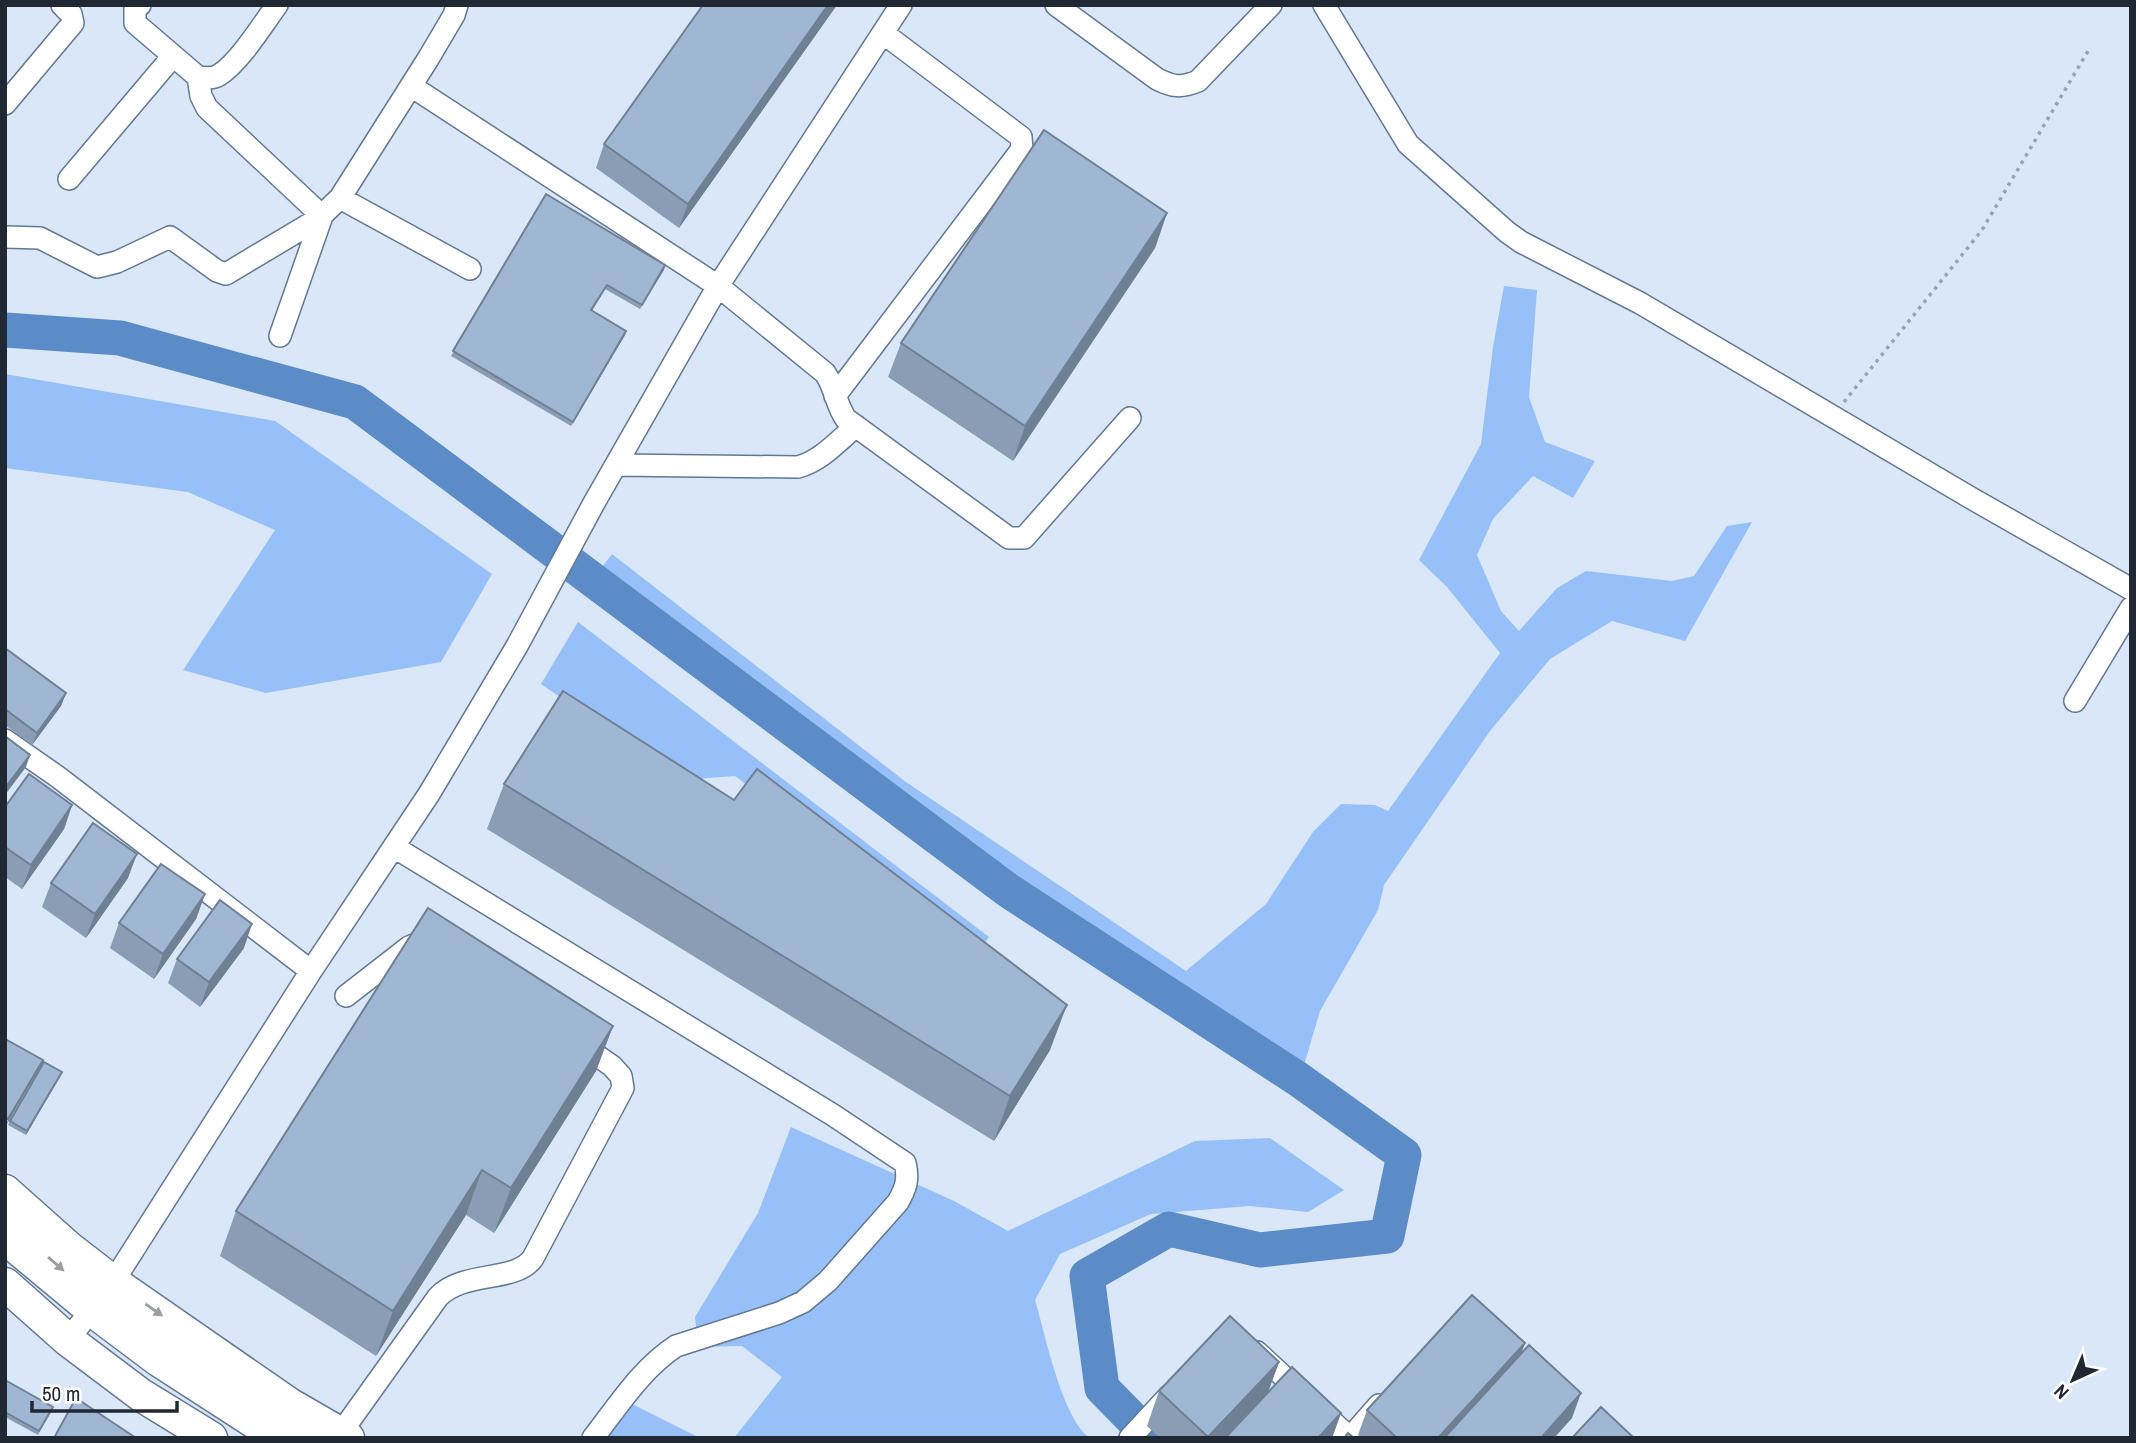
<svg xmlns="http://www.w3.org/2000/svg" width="2136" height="1443" font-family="'Archivo Narrow',sans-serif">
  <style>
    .green { fill: #96c0f7 }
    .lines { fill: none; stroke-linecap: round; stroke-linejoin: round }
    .river { stroke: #5c8cc8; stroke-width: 35 }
    .minor-casing { stroke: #637892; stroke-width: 24 }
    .highway-casing { stroke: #637892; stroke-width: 35 }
    .path { stroke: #98a4b4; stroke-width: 3.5; stroke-dasharray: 3.5 5; stroke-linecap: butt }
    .minor { stroke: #fff; stroke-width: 21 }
    .highway { stroke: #fff; stroke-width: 32 }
    .wall { fill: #8a9db5 }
    .shaded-wall { fill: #708094 }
    .building { fill: #a0b7d3; stroke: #708094; stroke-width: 2 }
    .oneway { fill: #9b9ea3 }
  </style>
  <rect width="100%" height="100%" fill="#d9e7f9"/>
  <path class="green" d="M1504,286L1537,290L1529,397L1545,442L1595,461L1573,498L1533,476L1493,519L1477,555L1501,611L1519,631L1557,588L1586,571L1672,581L1694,576L1727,526L1752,522L1685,641L1612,621L1550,659L1490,731L1384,885L1378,910L1320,1011L1304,1065L1203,1004L959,845L602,567L612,554L906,782L1186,971L1266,904L1313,832L1341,804L1375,805L1388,811L1500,653L1447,587L1419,560L1481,444L1493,347Z
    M5,374L275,421L492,574L441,662L266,693L183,670L275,530L188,492L5,468Z
    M578,622L989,937L975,956L735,776L680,780L541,684Z
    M791,1127L954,1201L1008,1231L1195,1141L1270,1138L1344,1190L1308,1212L1250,1206L1151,1214L1060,1254L1035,1300C1045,1333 1062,1419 1090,1438H734L782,1377L742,1346L698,1347L695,1317L758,1213Z
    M632,1404L696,1436L704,1438H606Z"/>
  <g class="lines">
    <path class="river" d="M5,330L120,338L355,402L1009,891L1298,1079L1404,1155L1387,1236L1260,1250L1169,1229L1087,1276L1102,1388L1151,1438"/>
    <defs>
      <path id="minor" d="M140,5L135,8V23L198,77C205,78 213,79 219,75C239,63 263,24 277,5
        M1056,5L1157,79C1173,87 1181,88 1198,81L1271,5
        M1324,5L1408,144L1507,232L1521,242L1640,303L1971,498L2131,589
        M198,77L201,96L207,108L322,216L280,336
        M411,86L718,286L825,373C835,387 836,405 846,419L1009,538H1024L1130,418
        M5,104L73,23L71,14L62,5
        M69,179L173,56
        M340,198L470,269
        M5,237L40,238L97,267L117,262L170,237L217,271L226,274L318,219L340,198L428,59L454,15L457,5
        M835,396L1022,149L1021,137L883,33
        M616,465L798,467C821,461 838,441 856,426
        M2075,701L2131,608
        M5,740L58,777L311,971
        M394,847L833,1115L905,1163C909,1179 906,1188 898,1202L828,1281L803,1302L779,1313L676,1346C641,1369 618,1406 593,1438
        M346,996L409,947L421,942
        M5,1219C100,1304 193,1375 303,1438
        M5,1245L88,1314L156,1365L269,1438
        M68,1340L113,1282L311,971L429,794L517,646L594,503L718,286L901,5
        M1257,1352L1350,1438L1379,1405
        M340,1434L438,1297C464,1270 516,1283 533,1258L623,1088L621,1076L612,1066L579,1043
        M1130,1438L1169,1396"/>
      <path id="highway" d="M5,1191L69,1248L113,1282L289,1404L348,1438
        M5,1284L68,1340L141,1395L211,1438"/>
    </defs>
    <use href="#minor" class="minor-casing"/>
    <use href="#highway" class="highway-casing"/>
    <path class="path" d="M1844,402L1982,230L2088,51"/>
    <use href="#minor" class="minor"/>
    <use href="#highway" class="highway"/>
  </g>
  <path class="wall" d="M837,5L679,228L596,168L604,144Z
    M546,194L665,265L640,309L605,289L592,311L625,335L571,426L451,356Z
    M1167,213L1155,248L1013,461L888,377L901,343Z
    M5,648L66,693L61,706L32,745L5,725Z
    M504,784L1050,1050L994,1141L487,829Z
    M72,805L64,829L22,889L5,877V807Z
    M128,878L86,938L42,907L51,883Z
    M205,894L196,919L154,979L110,948L119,923Z
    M244,948L200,1007L168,983L177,959Z
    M613,1026L596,1071L494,1233L466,1215L376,1356L220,1256L236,1211Z
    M60,1076L26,1135L8,1125L10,1121Z
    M1525,1343L1521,1354L1572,1418L1554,1438H1361L1358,1435L1367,1410Z
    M1279,1362L1268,1393L1341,1413L1332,1438H1160L1147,1426L1159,1391Z
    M5,1380L53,1407L38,1435L5,1417Z"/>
  <path class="shaded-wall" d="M828,5H837L679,228L688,204Z
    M1167,213L1155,248L1013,461L1025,426Z
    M665,265L664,270L640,309L642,305Z
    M626,331L625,335L571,426L573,422Z
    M66,693L61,706L32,745L37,733Z
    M30,755L26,767L5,795V788Z
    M72,805L64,829L22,889L31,865Z
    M137,854L128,878L86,938L95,914Z
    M205,894L196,919L154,979L163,954Z
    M252,924L244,948L200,1007L209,982Z
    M1067,1005L1050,1050L994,1141L1010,1096Z
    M613,1026L596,1071L494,1233L511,1188Z
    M43,1060L41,1065L7,1124L8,1119Z
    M62,1072L60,1076L26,1135L27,1131Z
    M482,1170L466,1215L376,1356L393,1311Z
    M1525,1343L1516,1367L1451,1438H1438Z
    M1279,1362L1266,1397L1227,1438H1208Z
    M1581,1393L1572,1418L1554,1438H1541Z
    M1341,1413L1332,1438H1318Z"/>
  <path class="building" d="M703,5H828L688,204L604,144Z
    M1044,130L1167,213L1025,426L901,343Z
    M546,194L665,265L642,305L607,285L591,310L626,331L573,422L453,351Z
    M5,648L66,693L37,733L5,709Z
    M563,691L734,800L757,769L1067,1005L1010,1096L504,784Z
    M5,736L30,755L5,788Z
    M29,774L72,805L31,865L5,847V807Z
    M93,823L137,854L95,914L51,883Z
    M161,864L205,894L163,954L119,923Z
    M220,900L252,924L209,982L177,959Z
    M428,908L613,1026L511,1188L482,1170L393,1311L236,1211Z
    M7,1040L43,1060L8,1119L5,1118V1043Z
    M44,1062L62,1072L27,1131L10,1121Z
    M1472,1295L1525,1343L1438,1438H1397L1367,1410Z
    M1230,1316L1279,1362L1208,1437L1159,1391Z
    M1529,1345L1581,1393L1541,1438H1444Z
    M1292,1367L1341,1413L1318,1438H1225Z
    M5,1380L53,1407L39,1431L5,1412Z
    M76,1398L136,1438H54Z
    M1601,1407L1634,1438H1572Z
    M1348,1433L1354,1438H1344Z"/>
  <defs><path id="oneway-solid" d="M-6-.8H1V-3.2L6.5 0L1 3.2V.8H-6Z" transform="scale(1.75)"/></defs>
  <g class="oneway">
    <use href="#oneway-solid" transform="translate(56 1264) rotate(41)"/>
    <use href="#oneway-solid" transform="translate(154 1310) rotate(35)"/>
  </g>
  <rect width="2136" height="1443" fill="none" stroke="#202833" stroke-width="14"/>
  <g transform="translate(2073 1380) rotate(224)" stroke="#ffffff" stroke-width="5" paint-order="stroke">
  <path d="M0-5L12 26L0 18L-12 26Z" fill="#202833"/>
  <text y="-10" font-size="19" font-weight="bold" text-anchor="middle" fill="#202833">N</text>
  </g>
  <path d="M32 1401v10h145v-10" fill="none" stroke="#202833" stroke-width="3.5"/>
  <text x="42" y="1401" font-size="21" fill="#202833" stroke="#ffffff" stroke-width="5" paint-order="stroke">50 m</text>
</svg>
